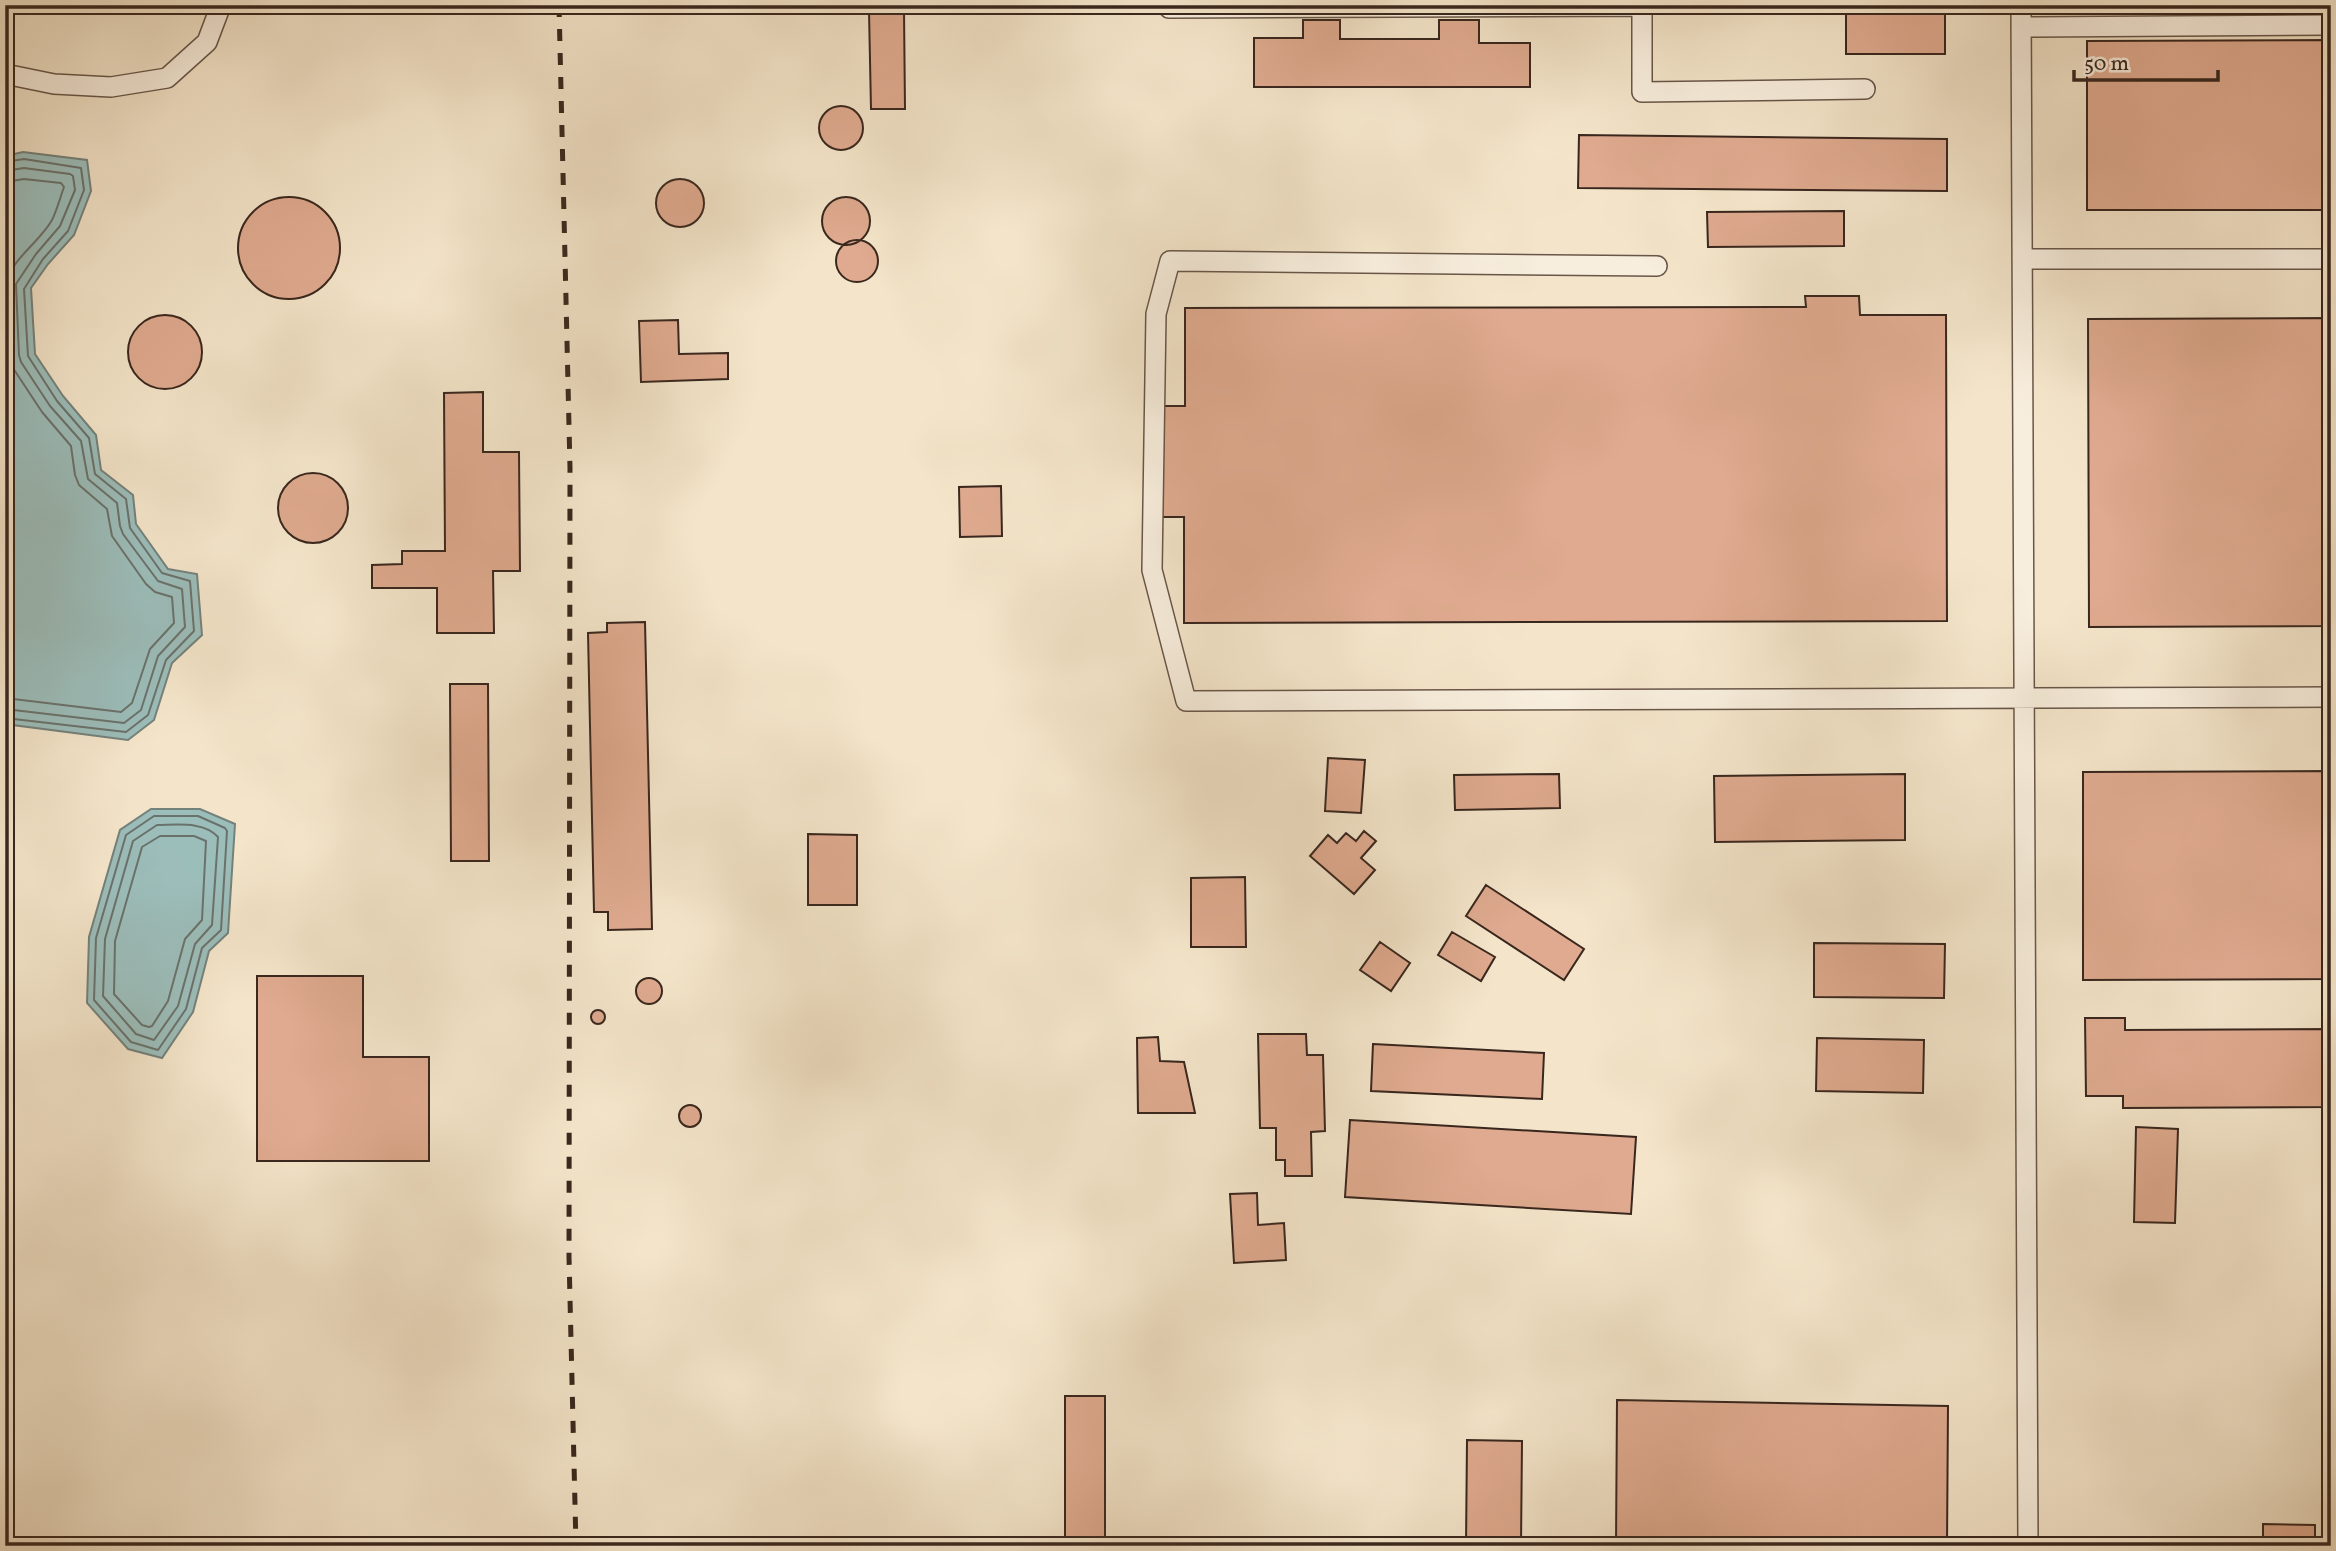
<svg xmlns="http://www.w3.org/2000/svg" width="2336" height="1551" font-family="Vollkorn,serif">
  <style>
    .water { fill: #9cbebb; stroke: #74827c; stroke-width: 2 }
    .lines { fill: none; stroke-linecap: round; stroke-linejoin: round }
    .shore { stroke: #6a726c; stroke-width: 2 }
    .building { fill: #dfaa8f; stroke: #39271e; stroke-width: 2 }
    .minor-casing { stroke: #685649; stroke-width: 22 }
    .minor { stroke: #f8eedd; stroke-width: 19 }
    .rail { stroke: #39271e; stroke-width: 5; stroke-dasharray: 12 12; stroke-linecap: butt }
  </style>
  <rect width="100%" height="100%" fill="#f4e5ca"/>
  <filter id="stains"><feTurbulence type="fractalNoise" baseFrequency=".00286" numOctaves="4"/><feColorMatrix values="0 0 0 0 .2 0 0 0 0 .09 0 0 0 0 .02 0 0 0 .5 -.17"/></filter>
  <radialGradient id="worn" r=".72"><stop offset=".6" stop-color="#630" stop-opacity="0"/><stop offset="1" stop-color="#630" stop-opacity=".3"/></radialGradient>
  <path class="water" d="M23,152L87,160L91,191L74,235L48,264L31,288L35,354L63,396L96,435L101,470L133,495L136,524L168,569L197,574L202,635L172,663L154,720L128,740L5,724V156Z
    M151,809H200L235,824L228,933L209,951L193,1012L162,1058L128,1049L87,1003L89,937L120,830Z"/>
  <g class="lines">
    <path class="shore" d="M5,162L24,159L81,168L84,190L68,231L43,259L24,289L28,356L57,401L89,438L95,474L126,499L130,528L162,573L190,581L194,631L166,660L148,715L126,732L5,718
      M5,171L24,168L70,174L73,176L75,190L60,226L36,254L16,284L19,355L21,362L50,406L81,441L88,479L117,503L120,526L123,534L158,581L182,589L185,627L158,656L141,710L124,723L5,709
      M5,182L24,179L61,183L64,187C60,198 57,210 52,220C39,243 12,258 5,285
      M5,295L11,365L42,412L71,446L75,475L79,485L107,509L112,536L146,584L155,592L172,597L174,623L150,649L132,703L121,712L5,698
      M154,816H198L225,828L227,831L221,930L202,948L186,1009L158,1050L131,1042L94,1000L96,938L126,835Z
      M157,825C177,825 204,821 218,837L212,925L195,944L178,1006L154,1040L136,1034L103,996L105,939L133,841Z
      M160,836H194L206,841L202,920L185,939L168,1001L152,1026L149,1027L142,1025L114,994L115,941L142,847Z"/>
  </g>
  <path class="building" d="M1846,5H1945V54H1846Z
    M2092,5H2331V8L2092,10Z
    M904,10L905,109H871L869,11Z
    M1303,20H1340V39H1439V20H1479V43H1530V87H1254V38H1303Z
    M2331,40V210H2087V41Z
    M819 128a22 22 0 1 1 44 0a22 22 0 1 1-44 0Z
    M1579,135L1947,139V191L1578,188Z
    M656 203a24 24 0 1 1 48 0a24 24 0 1 1-48 0Z
    M238 248a51 51 0 1 1 102 0a51 51 0 1 1-102 0Z
    M822 221a24 24 0 1 1 48 0a24 24 0 1 1-48 0Z
    M1844,211V246L1708,247L1707,212Z
    M836 261a21 21 0 1 1 42 0a21 21 0 1 1-42 0Z
    M1805,296H1859L1860,315H1946L1947,621L1184,623V517H1161V406H1185V308L1806,307Z
    M128 352a37 37 0 1 1 74 0a37 37 0 1 1-74 0Z
    M2331,318V626L2089,627L2088,319Z
    M678,320L679,354L728,353V379L641,382L639,321Z
    M483,392V452H519L520,571H493L494,633H437V588H372V565L402,564V551H445L444,393Z
    M278 508a35 35 0 1 1 70 0a35 35 0 1 1-70 0Z
    M1001,486L1002,536L960,537L959,487Z
    M645,622L652,929L608,930V912H594L588,633L607,632V623Z
    M450,684H488L489,861H451Z
    M1328,758L1365,760L1361,813L1325,811Z
    M2331,771V979L2083,980V772Z
    M1559,774L1560,808L1455,810L1454,775Z
    M1905,774V840L1715,842L1714,776Z
    M1364,831L1376,841L1361,858L1375,870L1354,894L1310,856L1328,835L1337,843L1346,833L1356,841Z
    M808,834L857,835V905H808Z
    M1245,877L1246,947H1191V878Z
    M1486,885L1584,949L1564,980L1466,916Z
    M1452,932L1495,957L1481,981L1438,955Z
    M1380,942L1410,963L1391,991L1360,970Z
    M1814,943L1945,944L1944,998L1814,997Z
    M257,976H363V1057H429V1161H257Z
    M636 991a13 13 0 1 1 26 0a13 13 0 1 1-26 0Z
    M591 1017a7 7 0 1 1 14 0a7 7 0 1 1-14 0Z
    M2085,1018H2125V1030L2331,1029V1107L2123,1108V1096H2086Z
    M1258,1034H1306L1307,1055H1323L1325,1131L1311,1132L1312,1176H1285V1160H1276V1128H1260Z
    M1158,1037L1160,1061L1184,1062L1195,1113H1138L1137,1038Z
    M1817,1038L1924,1040L1923,1093L1816,1091Z
    M1373,1044L1544,1053L1542,1099L1371,1091Z
    M679 1116a11 11 0 1 1 22 0a11 11 0 1 1-22 0Z
    M1350,1120L1636,1137L1631,1214L1345,1197Z
    M2136,1127L2178,1129L2175,1223L2134,1222Z
    M1257,1193L1258,1225L1284,1223L1286,1260L1234,1263L1230,1194Z
    M1065,1396H1105V1546H1065Z
    M1617,1400L1948,1406L1947,1546H1616Z
    M1467,1440L1522,1441L1521,1546H1466Z
    M2263,1524L2315,1525V1546H2263Z"/>
  <g class="lines">
    <defs>
      <path id="minor" d="M1642,5V92L1865,89
        M2021,5L2028,1546
        M1169,8L1642,6
        M2021,27L2331,25
        M5,74L54,84L111,87L167,78L207,42L221,5
        M2022,259H2331
        M1657,266L1170,261L1156,314L1152,570L1186,701L2331,697"/>
    </defs>
    <use href="#minor" class="minor-casing"/>
    <use href="#minor" class="minor"/>
    <path class="rail" d="M559,5L570,468L569,1257L576,1546"/>
  </g>
  <rect width="2336" height="1551" fill="none" stroke="#f4e5ca" stroke-width="28"/>
  <rect x="7" y="7" width="2322" height="1537" fill="none" stroke="#39271e" stroke-width="3.5"/>
  <rect x="14" y="14" width="2308" height="1523" fill="none" stroke="#39271e" stroke-width="2"/>
  <path d="M2074 70v10h144v-10" fill="none" stroke="#39271e" stroke-width="3.5"/>
  <text x="2084" y="70" font-size="21" fill="#39271e" stroke="#f8eedd" stroke-width="5" paint-order="stroke">50 m</text>
  <rect width="100%" height="100%" filter="url(#stains)"/>
  <rect width="100%" height="100%" fill="url(#worn)"/>
</svg>
